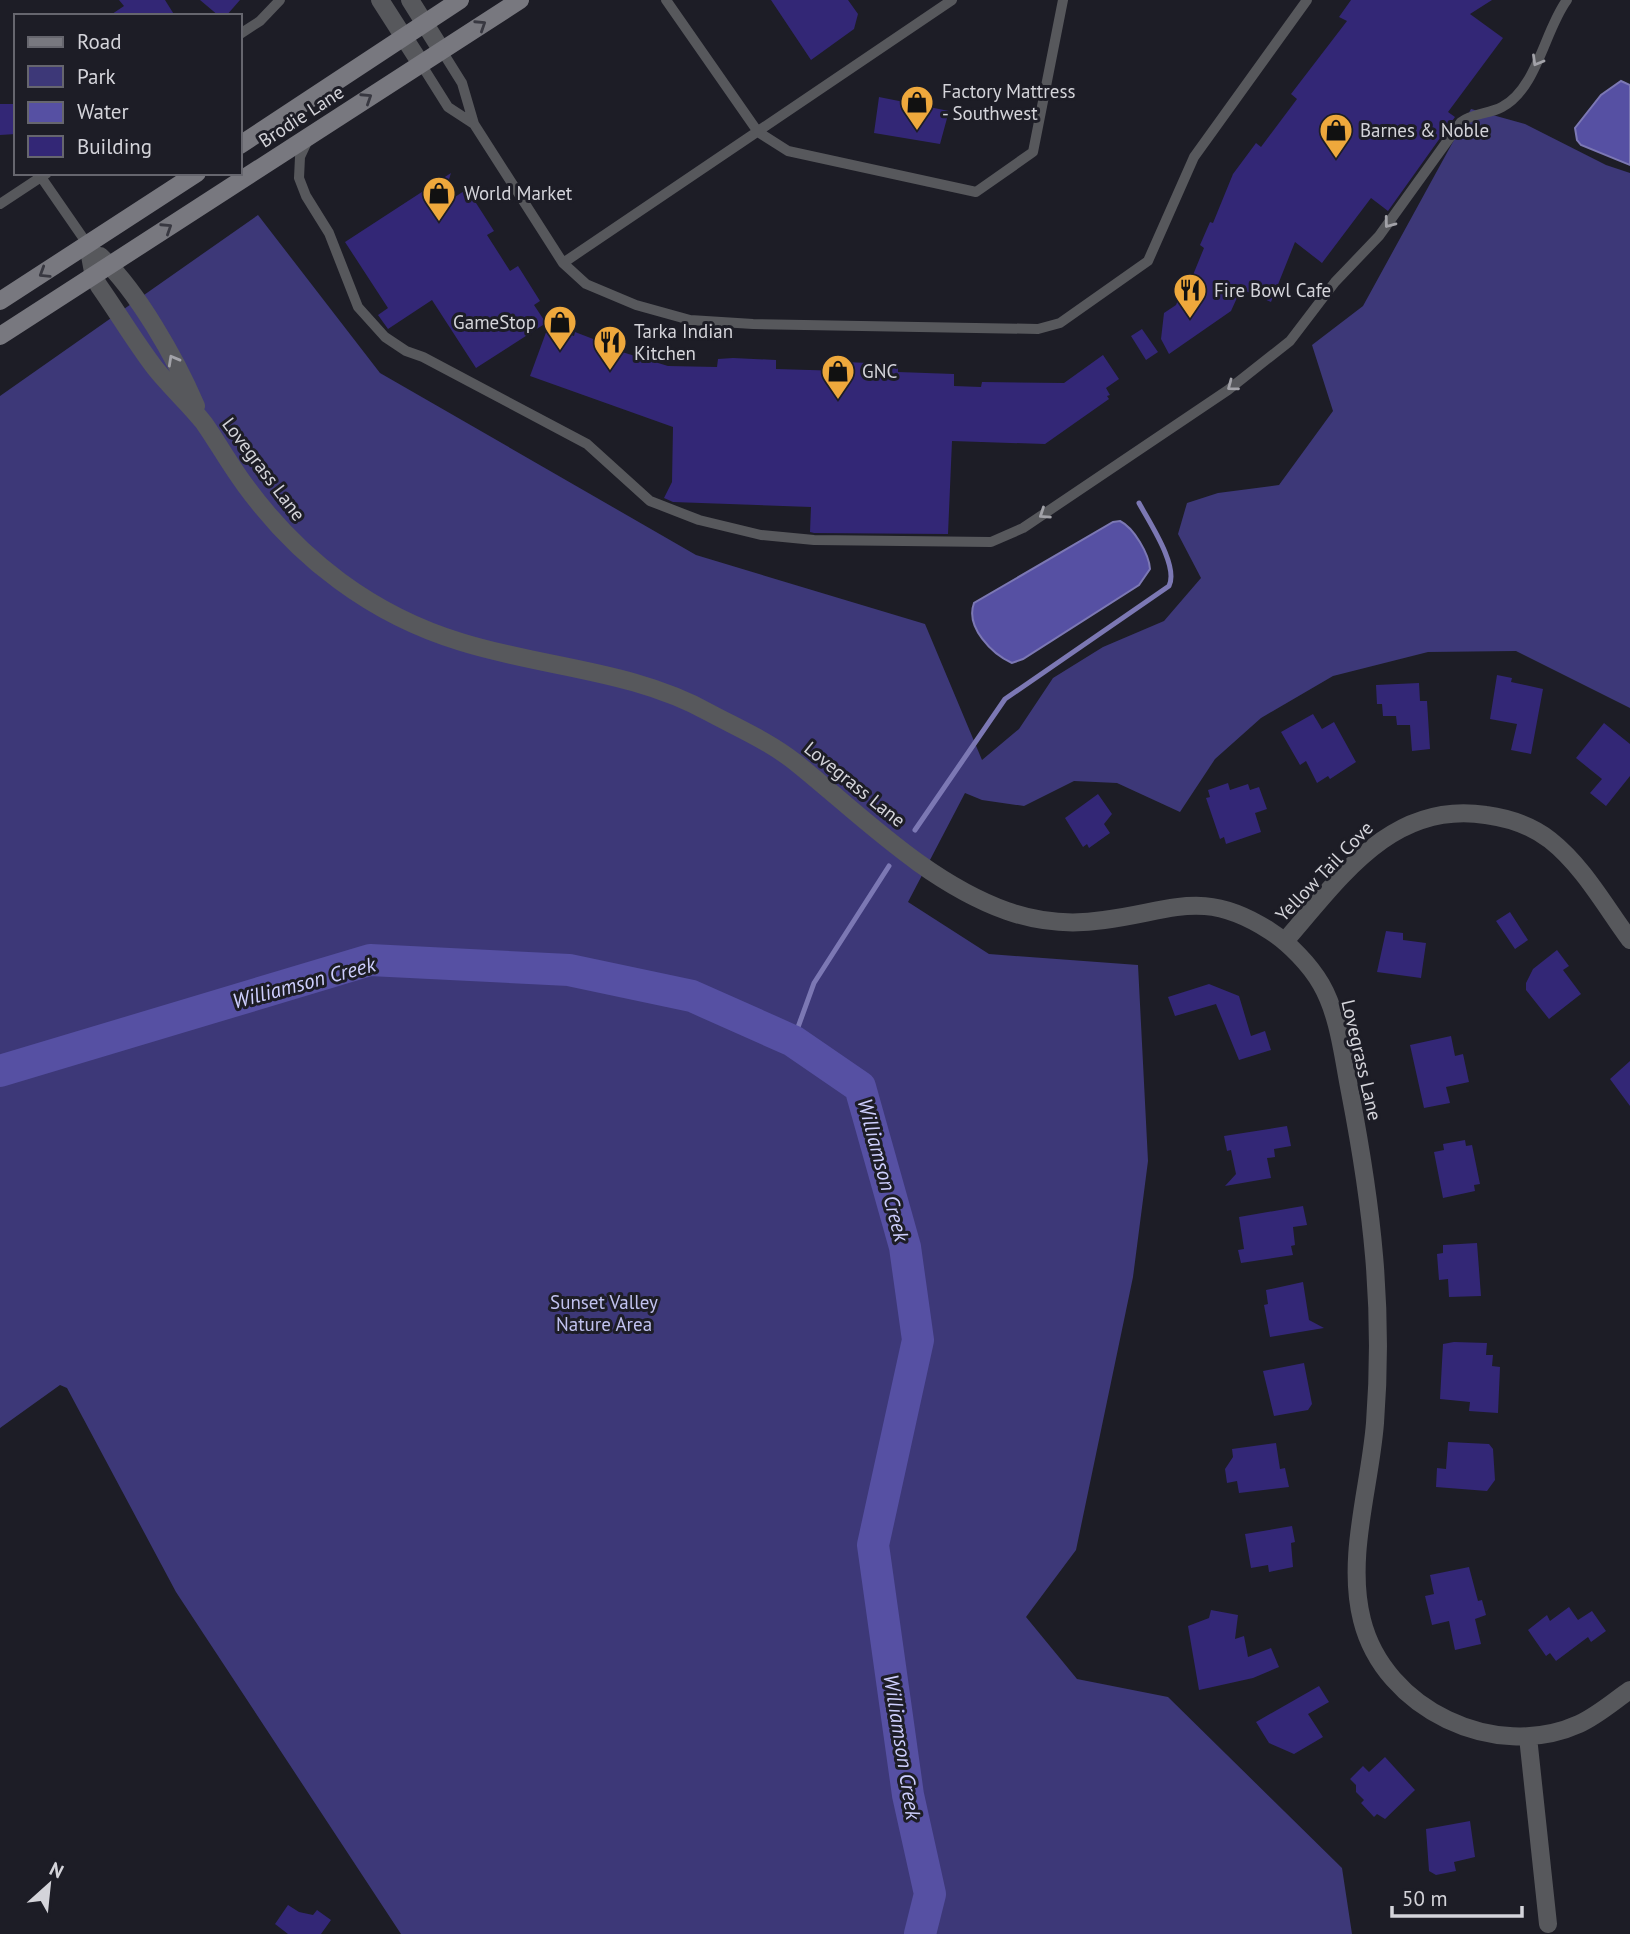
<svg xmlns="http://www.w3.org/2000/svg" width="1630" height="1934" font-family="'PT Sans',sans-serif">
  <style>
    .green { fill: #3d3878 }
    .water { fill: #5650a3; stroke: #7c78b4; stroke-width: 2 }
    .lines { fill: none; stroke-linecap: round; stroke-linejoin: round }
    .stream { stroke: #7c78b4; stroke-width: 5 }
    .river { stroke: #5650a3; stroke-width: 32 }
    .building { fill: #332776 }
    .lane { stroke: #57585c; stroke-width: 10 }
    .street { stroke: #57585c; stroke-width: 18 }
    .secondary { stroke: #78787f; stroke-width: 18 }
    .oneway { stroke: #383841 }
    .oneway2 { stroke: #a2a2a8 }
    .labels { text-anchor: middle; stroke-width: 6; stroke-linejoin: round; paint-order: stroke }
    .poi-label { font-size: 19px; fill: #d4d4da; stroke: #1d1d26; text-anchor: start }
    .street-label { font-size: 19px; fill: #d4d4da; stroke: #1d1d26 }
    .park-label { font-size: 19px; fill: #c1c2ef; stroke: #1d1d26 }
    .water-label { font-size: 21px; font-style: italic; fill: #cecffe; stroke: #1d1d26 }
  </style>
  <rect width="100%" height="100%" fill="#1d1d26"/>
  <path class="green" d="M1471,109L1525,124L1606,165L1630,173V708L1516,651L1428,652L1333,676L1261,718L1215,759L1180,812L1117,783L1074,781L1024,806L982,800L965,793L908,902L989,954L1138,965L1148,1161L1133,1277L1076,1550L1026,1617L1077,1679L1168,1697L1342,1868L1352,1934H401L176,1592L67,1388L60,1385L0,1428V396L258,215L380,373L696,555L925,624L982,760L1019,729L1053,678L1103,647L1164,621L1201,578L1178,534L1187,503L1218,493L1279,485L1333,411L1312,345L1363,306Z"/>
  <path class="water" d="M1621,81L1630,85V165L1581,145L1577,140L1575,128L1601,95Z
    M1120,521C1134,528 1149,554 1150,569L1139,585L1023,659L1012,663C992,654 965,627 974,603L1113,522Z"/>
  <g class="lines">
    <path class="stream" d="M915,830L1005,699L1169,586C1179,566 1149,522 1139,503
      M793,1041L814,983L889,866"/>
    <path class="river" d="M0,1071L370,960L569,970L692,996L793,1041L860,1087L905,1247L918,1340L873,1545L908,1795L930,1894L920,1934"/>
  </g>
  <path class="building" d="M119,0H165L175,16H109L124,6Z
    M200,0H240L226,16H219Z
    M771,0H848L858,14L854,29L811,60Z
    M1351,0H1492L1470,14L1503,38L1448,112L1455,117L1388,211L1371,198L1322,263L1295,242L1271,302L1241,289L1231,311L1169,354L1161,339L1164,313L1176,305L1189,273L1193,275L1204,248L1200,245L1210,222L1213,223L1233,174L1256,143L1261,147L1297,99L1291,94L1347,21L1339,17Z
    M879,97L949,111L940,144L874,133Z
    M0,104H14L16,134L0,135Z
    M451,173L440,207L467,189L494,231L487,235L510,271L518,266L540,301L534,305L546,323L476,368L432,300L388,329L378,315L388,308L345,242Z
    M548,327L574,336L575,332L601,342L599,345L668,366L717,367L718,359L733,358L776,360V369L843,371V362L898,364V372L954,374V386L981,387L982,382L1064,383L1103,355L1119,379L1106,388L1110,395L1107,396L1109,399L1045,444L952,441L948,534L814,533L810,532L811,507L673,502L664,498L672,482L673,427L530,376Z
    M1142,329L1158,352L1146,360L1131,336Z
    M1497,675L1512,678L1511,682L1543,689L1531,754L1511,750L1517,724L1490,719Z
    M1419,683L1420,701H1427L1430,749L1412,751L1410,725H1397L1396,716H1383L1382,704H1377L1376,685Z
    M1313,714L1322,729L1334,722L1356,762L1330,779L1328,776L1317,783L1306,761L1300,765L1281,732Z
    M1604,723L1630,744V776L1606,806L1590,793L1602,779L1576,758Z
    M1228,783L1230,790L1248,784L1250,790L1259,787L1267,809L1255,813L1261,832L1226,844L1224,837L1220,839L1206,798L1210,797L1208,790Z
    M1098,794L1112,814L1104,824L1110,833L1089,848L1087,844L1083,847L1065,818Z
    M1510,912L1528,940L1515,949L1496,921Z
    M1386,931L1403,933V940L1426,943L1421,978L1377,972Z
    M1557,950L1569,966L1563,970L1581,994L1549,1019L1526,990V983L1533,969Z
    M1209,984L1239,996L1251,1036L1265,1031L1271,1050L1239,1060L1216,1004L1175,1016L1168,997Z
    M1451,1036L1455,1056L1463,1054L1469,1082L1446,1087L1450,1103L1424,1108L1410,1045Z
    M1630,1061V1106L1610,1079Z
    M1287,1126L1291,1146L1274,1149L1275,1157L1267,1158L1271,1178L1225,1186L1236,1174L1231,1150L1227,1151L1224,1136Z
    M1465,1140L1466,1146L1472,1145L1480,1184L1474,1185L1475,1191L1443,1198L1434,1152L1444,1150L1443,1144Z
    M1303,1206L1307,1225L1293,1227L1295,1245L1291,1246L1293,1255L1241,1263L1238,1250L1244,1249L1239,1217Z
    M1477,1243L1481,1296L1449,1297L1448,1279L1439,1280L1437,1254L1443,1253V1245Z
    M1303,1282L1309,1320L1324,1328L1270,1337L1264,1305L1268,1304L1266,1290Z
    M1454,1342L1487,1343L1486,1355H1493L1492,1366L1500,1367L1498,1413L1469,1411L1470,1402L1440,1399L1443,1344Z
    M1304,1363L1312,1404L1308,1410L1274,1416L1263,1371Z
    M1448,1442L1489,1444L1493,1449L1495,1480L1487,1491L1436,1487L1437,1468L1446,1469Z
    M1276,1443L1280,1469L1285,1468L1289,1487L1239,1493L1237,1481L1227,1483L1225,1469L1233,1457L1232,1449Z
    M1292,1526L1295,1542L1291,1543L1293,1567L1269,1572L1268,1565L1251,1568L1245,1534Z
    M1469,1567L1478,1601L1482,1600L1486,1615L1475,1619L1481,1644L1455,1650L1449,1621L1432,1625L1425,1596L1434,1594L1430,1575Z
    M1569,1607L1578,1620L1592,1611L1606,1631L1591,1642L1588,1637L1556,1661L1550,1653L1546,1656L1528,1630L1547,1615L1550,1621Z
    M1211,1610L1238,1615L1235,1639L1244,1636L1248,1657L1271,1648L1279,1667L1253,1678L1199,1690L1188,1626L1209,1618Z
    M1319,1686L1329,1702L1308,1714L1323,1737L1294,1754L1269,1743L1256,1722Z
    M1385,1757L1415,1790L1385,1819L1377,1814L1374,1817L1361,1803L1364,1800L1356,1792V1785L1350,1779L1363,1766L1369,1772Z
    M1470,1821L1475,1857L1454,1862L1456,1871L1436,1875L1429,1871L1426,1829Z
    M288,1905L299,1912L313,1915L317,1910L331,1920L321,1934H288L275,1924Z"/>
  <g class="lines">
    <path class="lane" d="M666,0L758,132L788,151L976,192L1033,152L1063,0
      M240,34L260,21L280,0
      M442,51L462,83L474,124L563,263L586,284L636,305L690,320L753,324L1038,329L1060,323L1148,261L1194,157L1307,0
      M421,64L448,107L474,124
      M307,142L300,157L299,178L306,196L329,233L358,307L385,337L406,351L423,357L587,444L650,501L699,520L761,535L814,540L991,542L1023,528L1228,390L1290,341L1335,282L1379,236L1461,122C1474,113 1489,114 1502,107C1537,89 1545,29 1567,0
      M41,177L88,245
      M0,204L47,173
      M563,263L952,0"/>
    <path class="street" d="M380,0L421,64
      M410,0L442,51
      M88,245L94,277L99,286C118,313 135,342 155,368C170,387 189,404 204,423C218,443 230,465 245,485C299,559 372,615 461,642C544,668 633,670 710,713C738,728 770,742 795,762C861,815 926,882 1007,911C1038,922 1071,925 1104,920C1173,911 1204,888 1270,931C1289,943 1310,965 1321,984C1339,1015 1343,1057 1350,1092C1372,1206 1384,1307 1375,1423C1370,1487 1346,1557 1362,1620C1384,1709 1495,1762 1579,1724C1597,1716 1614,1701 1630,1690
      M100,256C137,290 176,359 196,406
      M1285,941C1340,878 1392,800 1486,815C1508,818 1532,826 1550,840C1583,866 1605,906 1630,940
      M1528,1737L1548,1924"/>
    <path class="secondary" d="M240,145L460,0
      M0,301L197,173
      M0,336L520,0"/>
  </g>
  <defs><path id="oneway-chevron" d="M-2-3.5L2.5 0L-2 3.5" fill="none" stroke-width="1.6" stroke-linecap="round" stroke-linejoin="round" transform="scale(1.75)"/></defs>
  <g class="oneway">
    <use href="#oneway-chevron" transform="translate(481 25) rotate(-33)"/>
    <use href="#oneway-chevron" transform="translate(367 98) rotate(-33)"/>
    <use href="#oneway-chevron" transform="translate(167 228) rotate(-33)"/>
    <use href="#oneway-chevron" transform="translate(44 273) rotate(148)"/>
  </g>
  <g class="oneway2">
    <use href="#oneway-chevron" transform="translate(1537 61) rotate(120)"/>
    <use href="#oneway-chevron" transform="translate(1389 223) rotate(127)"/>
    <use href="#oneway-chevron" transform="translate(173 360) rotate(-119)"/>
    <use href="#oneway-chevron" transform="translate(1232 386) rotate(143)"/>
    <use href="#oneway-chevron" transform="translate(1044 514) rotate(146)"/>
  </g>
  <defs>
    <symbol id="shop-pin" viewBox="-11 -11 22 30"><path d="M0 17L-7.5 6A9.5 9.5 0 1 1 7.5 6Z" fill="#eea83c" stroke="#1d1d26"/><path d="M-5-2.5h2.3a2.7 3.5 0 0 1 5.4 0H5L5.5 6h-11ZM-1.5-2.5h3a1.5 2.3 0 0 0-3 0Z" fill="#111"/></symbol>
    <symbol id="restaurant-pin" viewBox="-11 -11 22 30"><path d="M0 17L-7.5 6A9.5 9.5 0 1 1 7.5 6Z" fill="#eea83c" stroke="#1d1d26"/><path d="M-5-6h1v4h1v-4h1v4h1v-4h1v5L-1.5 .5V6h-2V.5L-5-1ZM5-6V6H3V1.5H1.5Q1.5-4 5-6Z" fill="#111"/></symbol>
  </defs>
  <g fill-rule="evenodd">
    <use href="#shop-pin" x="898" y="83" width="38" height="52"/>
    <use href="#shop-pin" x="1317" y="111" width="38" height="52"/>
    <use href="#shop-pin" x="420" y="174" width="38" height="52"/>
    <use href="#restaurant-pin" x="1171" y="271" width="38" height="52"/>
    <use href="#shop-pin" x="541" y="303" width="38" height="52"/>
    <use href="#restaurant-pin" x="591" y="323" width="38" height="52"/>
    <use href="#shop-pin" x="819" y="352" width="38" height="52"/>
  </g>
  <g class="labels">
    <g class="poi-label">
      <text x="942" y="98">Factory Mattress<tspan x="942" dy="22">- Southwest</tspan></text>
      <text x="1360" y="137">Barnes &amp; Noble</text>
      <text x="464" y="200">World Market</text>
      <text x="1214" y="297">Fire Bowl Cafe</text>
      <text x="536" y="329" text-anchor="end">GameStop</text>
      <text x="634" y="338">Tarka Indian<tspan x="634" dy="22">Kitchen</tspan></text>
      <text x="862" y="378">GNC</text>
    </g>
    <g class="street-label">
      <text transform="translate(301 116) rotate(-33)" y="7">Brodie Lane</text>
      <text transform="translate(264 469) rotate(53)" y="7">Lovegrass Lane</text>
      <text transform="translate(855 784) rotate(39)" y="7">Lovegrass Lane</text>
      <text transform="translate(1324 871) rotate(-46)" y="7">Yellow Tail Cove</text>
      <text transform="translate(1362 1060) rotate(77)" y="7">Lovegrass Lane</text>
    </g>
    <g class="park-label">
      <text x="604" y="1309">Sunset Valley<tspan x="604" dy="22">Nature Area</tspan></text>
    </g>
    <g class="water-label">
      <text transform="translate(304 983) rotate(-15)" y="7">Williamson Creek</text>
      <text transform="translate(883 1170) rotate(75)" y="7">Williamson Creek</text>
      <text transform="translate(902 1747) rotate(81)" y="7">Williamson Creek</text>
    </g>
  </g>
  <rect x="14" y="14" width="228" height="161" fill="#1d1d26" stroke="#66666e" stroke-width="2"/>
  <rect x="28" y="37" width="35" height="10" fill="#78787f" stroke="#66666e" stroke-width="2"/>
  <text x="77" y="49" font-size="21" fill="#d4d4da">Road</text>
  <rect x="28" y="66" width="35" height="21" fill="#3d3878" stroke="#66666e" stroke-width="2"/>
  <text x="77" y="84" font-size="21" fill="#d4d4da">Park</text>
  <rect x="28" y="102" width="35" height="21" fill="#5650a3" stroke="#66666e" stroke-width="2"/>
  <text x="77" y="119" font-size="21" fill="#d4d4da">Water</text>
  <rect x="28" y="136" width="35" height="21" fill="#332776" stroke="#66666e" stroke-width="2"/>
  <text x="77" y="154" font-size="21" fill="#d4d4da">Building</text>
  <g transform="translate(49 1885) rotate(27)" stroke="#1d1d26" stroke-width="5" paint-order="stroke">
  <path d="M0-5L12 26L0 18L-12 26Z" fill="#d4d4da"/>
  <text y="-10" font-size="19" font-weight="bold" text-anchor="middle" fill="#d4d4da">N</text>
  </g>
  <path d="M1392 1906v10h130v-10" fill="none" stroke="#d4d4da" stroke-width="3.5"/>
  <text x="1402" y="1906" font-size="21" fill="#d4d4da" stroke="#1d1d26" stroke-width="5" paint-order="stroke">50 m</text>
</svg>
